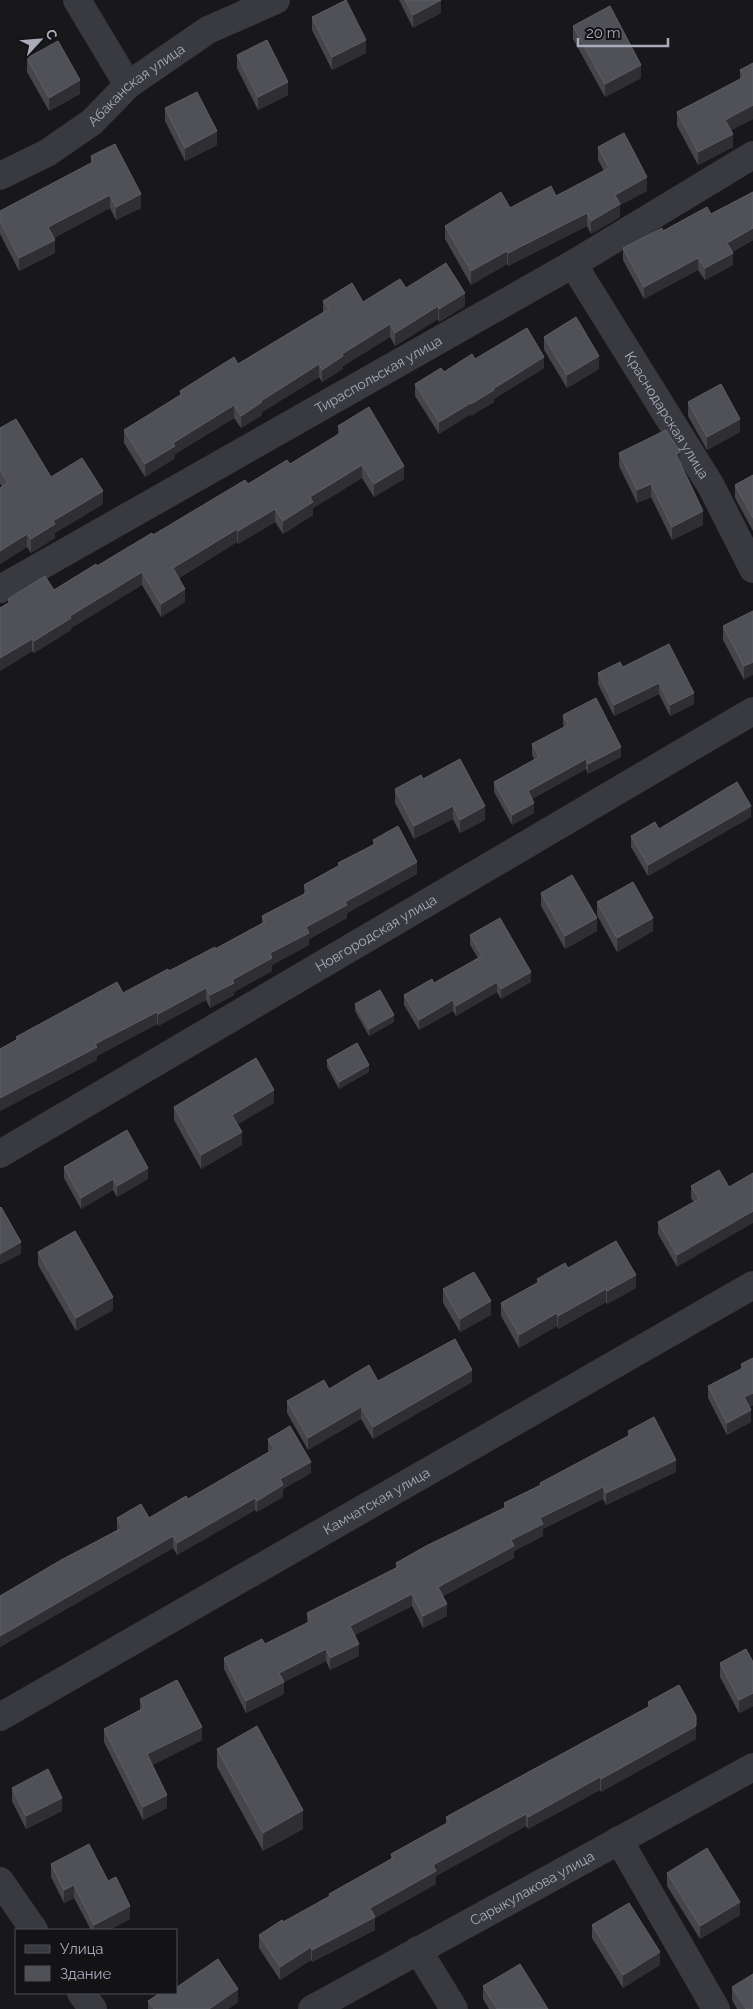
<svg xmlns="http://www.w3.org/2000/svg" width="753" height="2009" font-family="Raleway,sans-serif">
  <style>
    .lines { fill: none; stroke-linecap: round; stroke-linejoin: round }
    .street { stroke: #393940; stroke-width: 28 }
    .wall { fill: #45454a }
    .shaded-wall { fill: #2f2e32 }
    .building { fill: #505057; stroke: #5e5e66 }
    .labels { text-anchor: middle; stroke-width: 4; stroke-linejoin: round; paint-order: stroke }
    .street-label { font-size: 14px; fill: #a9abbb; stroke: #131315 }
  </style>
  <rect width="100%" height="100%" fill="#18181a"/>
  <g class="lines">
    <g class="street">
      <path d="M77,0L128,85"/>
      <path id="s1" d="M0,176L47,153L92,122L128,85L208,30L276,0"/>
      <path id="s2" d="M573,264L711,486L753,569"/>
      <path id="s3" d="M0,589L573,264L753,155"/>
      <path id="s4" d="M0,1154L753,711"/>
      <path id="s5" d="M0,1717L753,1285"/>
      <path d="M619,1840L716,2009"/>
      <path d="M0,1881L34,1930"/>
      <path d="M418,1950L454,2009"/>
      <path d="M81,1993L93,2009"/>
      <path id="s6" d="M312,2009L753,1767"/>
    </g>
  </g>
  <path class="wall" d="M399,0H441V13L413,28Z
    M312,17L366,53L332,70L312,30Z
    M573,26L641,78L605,97L573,39Z
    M237,55L288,95L258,110L237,68Z
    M27,58L80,94L49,111L27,72Z
    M753,63V119L731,130L733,147L698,165L677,126V112L740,80V70Z
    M165,108L217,145L185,161L165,121Z
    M598,147L647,191L620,205V217L591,234L587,226L508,266L507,264L471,285L445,239V226L556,196L604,171L598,160Z
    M91,156L141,208L116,220L110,208L54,238L55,253L19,271L0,234V211L91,163Z
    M753,192V240L732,252L733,265L705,280L698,270L644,299L623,260V248L663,231L711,214Z
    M406,288L465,306L439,322L438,319L395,346L390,337L343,366V369L322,382L319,377L262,412V415L241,428L234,418L175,454V458L145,477L124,443V430L180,396V391L238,364L323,313V301L363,302Z
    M544,337L599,369L567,388L544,350Z
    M475,359L544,368L494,399V402L471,416V414L439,434L415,396V384L444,372Z
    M688,402L740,432L707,450L688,416Z
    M338,426L404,479L374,497L362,478L313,508V515L283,534L275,522L238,544L237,542L179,578L185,602L161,617L142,585L71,628V630L34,653L32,651L0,671V608L8,603V599L54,590L153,535L248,484L290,464L338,435Z
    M0,428L51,477L103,504L55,533V538L31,553L27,547L0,564V488L2,487L0,483Z
    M619,453L680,462L703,525L672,540L651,497L637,503L619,466Z
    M753,475V531L735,498V485Z
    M753,611L744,680L723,640V626Z
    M669,644L694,704L670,716L659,694L614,716L598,684V673L623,667Z
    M563,715L621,757L588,774L586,769L532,799L534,813L512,825L494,792V782L535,760L532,755V744L564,727L563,725Z
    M423,779L485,820L460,833L453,819L414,839L395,803V789Z
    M751,817L648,876L631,847V836Z
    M373,840L417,874L347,913V918L309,939V945L272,965V971L234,992V995L210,1008L206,1000L158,1026L157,1024L97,1056V1060L0,1111V1049L16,1040V1037L123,993L215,949L262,923V916L304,894V885L338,866V863L373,845Z
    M541,893L597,931L565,949L541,906Z
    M597,902L653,931L617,952L597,915Z
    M470,935L531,982L501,999L497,992L456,1016L453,1011L419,1030L404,1005V995L434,983L478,958L470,945Z
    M355,1004L394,1022L369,1036L355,1011Z
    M327,1060L369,1072L339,1089L327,1067Z
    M274,1103L237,1124L242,1145L201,1169L174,1120V1107Z
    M64,1167L148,1179L117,1197L113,1190L81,1209L64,1178Z
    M719,1170L677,1267L658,1234V1222L694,1202L691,1198V1186Z
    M38,1252L113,1310L76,1331L38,1265Z
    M568,1268L636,1288L607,1304L606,1302L558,1329L557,1326L519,1348L501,1316V1303L537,1283V1279Z
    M443,1289L491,1315L460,1332L443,1303Z
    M753,1358V1405L749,1407L751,1422L727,1435L708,1398V1386L741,1369V1364Z
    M378,1381L472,1382L373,1439L361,1419L308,1450L287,1413V1401L329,1389Z
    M628,1431L676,1472L606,1505L603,1499L543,1529V1536L514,1551V1558L443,1596L447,1616L423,1628L412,1606L354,1635L359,1656L330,1670L326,1661L284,1682V1694L246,1713L224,1669V1658L265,1644L307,1623V1613L396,1568V1563L504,1508V1503L540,1485V1483L628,1437Z
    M268,1439L311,1473L283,1489V1497L257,1512L255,1510L177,1555L173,1548L0,1647V1596L117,1530V1518H149L188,1499L269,1452L268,1451Z
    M753,1662V1706L739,1713L720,1677V1663Z
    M140,1699L202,1740L152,1765L167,1808L143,1820L104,1742V1729L140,1710Z
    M648,1702L696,1739L601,1792L600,1790L528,1829L526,1826L436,1876V1884L375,1918V1930L312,1962L311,1960L280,1980L259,1948V1935L329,1897V1894L391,1860V1854L446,1824V1817L648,1707Z
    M217,1749L303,1829L263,1851L217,1767Z
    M12,1788L62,1811L26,1829L12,1801Z
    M51,1864L108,1881L130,1919L109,1930H91L74,1898L64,1903L51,1877Z
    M667,1873L740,1915L700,1939L667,1886Z
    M592,1925L660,1965L623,1988L592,1938Z
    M483,1986L548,2009H489L483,1999Z
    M732,1987L753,2009H737L732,2000Z
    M148,2001L238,2002L228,2009H148Z"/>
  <path class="shaded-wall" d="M441,0V13L413,28V15Z
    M366,40V53L332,70V57Z
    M641,65V78L605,97V84Z
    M80,80V94L49,111V98Z
    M288,82V95L258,110V97Z
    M753,105V119L725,133V120Z
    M217,131V145L185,161V148Z
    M733,134V147L698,165V152Z
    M647,177V191L620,205V217L591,234V221L615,195Z
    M141,194V208L116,220V207Z
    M110,195V208L48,241V227Z
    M587,213V226L508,266V253Z
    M753,228V240L727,255V243Z
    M55,240V253L19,271V258Z
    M507,251V264L471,285V271Z
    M733,253V265L705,280V268Z
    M698,258V270L644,299V287Z
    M465,293V306L439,322V309Z
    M438,306V319L395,346V333Z
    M390,324V337L343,366V369L322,382V370L342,354Z
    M599,356V369L567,388V375Z
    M544,357V368L494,399V402L471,416V404L493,389Z
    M319,364V377L262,412V415L241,428V416L261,401Z
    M471,403V414L439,434V422Z
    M234,405V418L175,454V458L145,477V464L173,443Z
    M740,419V432L707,450V437Z
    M680,452V465L676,454Z
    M362,465V478L313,508V515L283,534V521L310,497Z
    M404,466V479L374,497V484Z
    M651,484V497L637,503V490Z
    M103,491V504L55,533V538L31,553V539L53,521Z
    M275,509V522L238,544V531Z
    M703,511V525L672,540V527Z
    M237,529V542L173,581V568Z
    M27,534V547L0,564V551Z
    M142,572V585L71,628V630L34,653V641L70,616Z
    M185,589V602L161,617V604Z
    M32,639V651L0,671V658Z
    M753,662V675L744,680V666Z
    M659,683V694L614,716V705Z
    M694,693V704L670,716V705Z
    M621,747V757L588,774V764Z
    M586,759V769L528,801V791Z
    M534,803V813L512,825V815Z
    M453,806V819L414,839V826Z
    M485,806V820L460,833V820Z
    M751,806V817L648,876V865Z
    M417,862V874L347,913V918L309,939V945L272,965V971L234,992V995L210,1008V995L232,980L306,927L345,902Z
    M597,918V931L565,949V936Z
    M653,918V931L617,952V938Z
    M531,972V982L501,999V989Z
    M497,982V992L456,1016V1006Z
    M206,988V1000L158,1026V1014Z
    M453,1000V1011L419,1030V1020Z
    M157,1012V1024L97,1056V1060L0,1111V1098L95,1044Z
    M394,1015V1022L369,1036V1029Z
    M369,1065V1072L339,1089V1082Z
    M274,1090V1103L232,1128V1115Z
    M242,1132V1145L201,1169V1155Z
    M148,1168V1179L117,1197V1186Z
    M113,1179V1190L81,1209V1198Z
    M753,1211V1223L677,1267V1255Z
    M21,1242V1254L0,1265V1254Z
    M636,1275V1288L607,1304V1291Z
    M606,1289V1302L558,1329V1316Z
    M113,1297V1310L76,1331V1318Z
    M491,1301V1315L460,1332V1319Z
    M557,1313V1326L519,1348V1335Z
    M472,1370V1382L373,1439V1427Z
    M753,1393V1405L744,1409V1397Z
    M361,1407V1419L308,1450V1438Z
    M751,1410V1422L727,1435V1423Z
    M676,1460V1472L606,1505V1493Z
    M311,1462V1473L283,1489V1497L257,1512V1501L280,1479Z
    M603,1487V1499L543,1529V1536L514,1551V1558L438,1599V1587L511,1540L540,1518Z
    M255,1498V1510L177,1555V1543Z
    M173,1536V1548L0,1647V1636Z
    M412,1594V1606L350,1638V1626Z
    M447,1604V1616L423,1628V1616Z
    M359,1644V1656L330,1670V1658Z
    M326,1649V1661L284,1682V1694L246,1713V1701L279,1673Z
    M753,1693V1706L739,1713V1700Z
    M696,1726V1739L601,1792V1779Z
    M202,1727V1740L147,1768V1754Z
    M600,1777V1790L528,1829V1817Z
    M167,1795V1808L143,1820V1807Z
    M62,1798V1811L26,1829V1816Z
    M303,1810V1829L263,1851V1833Z
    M526,1814V1826L436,1876V1884L375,1918V1930L312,1962V1950L370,1908L433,1865Z
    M74,1885V1898L64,1903V1890Z
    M740,1902V1915L700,1939V1926Z
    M130,1906V1919L109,1930H94V1925Z
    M311,1947V1960L280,1980V1967Z
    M660,1952V1965L623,1988V1975Z
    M238,1989V2002L228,2009H209Z"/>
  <path class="building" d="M346,0L366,40L332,57L312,17Z
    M405,0H441L413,15Z
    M610,6L641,65L605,84L573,26Z
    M267,40L288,82L258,97L237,55Z
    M58,41L80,80L49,98L27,58Z
    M753,63V105L725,120L733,134L698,152L677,112L744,77L740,70Z
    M197,92L217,131L185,148L165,108Z
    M624,133L647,177L615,195L620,204L591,221L587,213L508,253L507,251L471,271L445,226L501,192L510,208L551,186L556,196L609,168L598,147Z
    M115,144L141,194L116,207L110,195L48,227L55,240L19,258L0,221V211L93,162L91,156Z
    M753,192V228L727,243L733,253L705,268L698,258L644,287L623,248L662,228L663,231L707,207L711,214Z
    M446,263L465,293L439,309L438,306L395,333L390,324L342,354L343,356L322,370L319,364L261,401L262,402L241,416L234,405L173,443L175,446L145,464L124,430L182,394L180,391L234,357L238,364L329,309L323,301L352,283L363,302L400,279L406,288Z
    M576,317L599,356L567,375L544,337Z
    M527,328L544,357L493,389L494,390L471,404V403L439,422L415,384L441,368L444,372L472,354L475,359Z
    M721,384L740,419L707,437L688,402Z
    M369,407L404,466L374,484L362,465L310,497L313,502L283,521L275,509L238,531L237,529L173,568L185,589L161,604L142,572L70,616L71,618L34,641L32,639L0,658V608L10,602L8,599L45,576L54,590L96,564L97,566L152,533L153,535L245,480L248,484L287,460L290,464L342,432L338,426Z
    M16,419L51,477L82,458L103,491L53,521L55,524L31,539L27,534L0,551V488L8,483L0,470V428Z
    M666,430L680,452L676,454L703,511L672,527L651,484L637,490L619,453Z
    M753,475V518L735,485Z
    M753,611V662L744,666L723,626Z
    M669,644L694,693L670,705L659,683L614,705L598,673L620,662L623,667Z
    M596,698L621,747L588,764L586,759L528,791L534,803L512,815L494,782L539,757L532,744L568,725L563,715Z
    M460,759L485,806L460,820L453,806L414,826L395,789L421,775L423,779Z
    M737,782L751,806L648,865L631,836L655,822L659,829Z
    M398,826L417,862L345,902L347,905L306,927L309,933L270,953L272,958L232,980L234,983L210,995L206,988L158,1014L157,1012L95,1044L97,1047L0,1098V1049L18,1039L16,1037L117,982L123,993L168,969L169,971L215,947V949L265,922L262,916L308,892L304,885L340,865L338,863L375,844L373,840Z
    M572,875L597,918L565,936L541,893Z
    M633,882L653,918L617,938L597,902Z
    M500,918L531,972L501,989L497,982L456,1006L453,1000L419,1020L404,995L432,979L434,983L482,956L470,935Z
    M380,990L394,1015L369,1029L355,1004Z
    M357,1043L369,1065L339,1082L327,1060Z
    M256,1058L274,1090L232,1115L242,1132L201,1155L174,1107Z
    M127,1130L148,1168L117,1186L113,1179L81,1198L64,1167Z
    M719,1170L729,1187L753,1173V1211L677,1255L658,1222L699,1199L691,1186Z
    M1,1207L21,1242L0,1254V1208Z
    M75,1231L113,1297L76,1318L38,1252Z
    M616,1241L636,1275L607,1291L606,1289L558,1316L557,1313L519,1335L501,1303L539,1282L537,1279L565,1263L568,1268Z
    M474,1272L491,1301L460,1319L443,1289Z
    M455,1339L472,1370L373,1427L361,1407L308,1438L287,1401L324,1380L329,1389L369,1365L378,1381Z
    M753,1358V1393L744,1397L751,1410L727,1423L708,1386L743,1368L741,1364Z
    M654,1417L676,1460L606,1493L603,1487L540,1518L543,1524L511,1540L514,1546L438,1587L447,1604L423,1616L412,1594L350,1626L359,1644L330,1658L326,1649L279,1673L284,1682L246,1701L224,1658L262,1639L265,1644L311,1621L307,1613L398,1567L396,1563L426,1546L506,1507L504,1503L541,1485L540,1483L630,1435L628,1431Z
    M290,1426L311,1462L280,1479L283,1485L257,1501L255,1498L177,1543L173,1536L0,1636V1596L61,1560L122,1528L117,1518L141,1504L149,1518L186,1496L188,1499L274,1449L268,1439Z
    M746,1649L753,1662V1693L739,1700L720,1663Z
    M177,1680L202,1727L147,1754L167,1795L143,1807L104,1729L144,1708L140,1699Z
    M679,1685L696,1716V1726L601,1779L600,1777L528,1817L526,1814L433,1865L436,1871L370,1908L375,1917L312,1950L311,1947L280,1967L259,1935L282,1920L283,1922L330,1896L329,1894L393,1858L391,1854L449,1822L446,1817L650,1706L648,1702Z
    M257,1726L303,1810L263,1833L217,1749Z
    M48,1769L62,1798L26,1816L12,1788Z
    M89,1844L108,1881L116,1877L130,1906L94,1925L74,1885L64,1890L51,1864Z
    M707,1848L740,1902L700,1926L667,1873Z
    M629,1903L660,1952L623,1975L592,1925Z
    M218,1959L238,1989L209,2009H154L148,2001L160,1993H176V1987H177Z
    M520,1964L548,2009H497L483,1986Z
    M753,1974V2009H746L732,1987Z"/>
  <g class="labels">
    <g class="street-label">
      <text dy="5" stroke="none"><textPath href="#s1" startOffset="165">Абаканская улица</textPath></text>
      <text dy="5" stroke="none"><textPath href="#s3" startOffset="435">Тираспольская улица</textPath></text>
      <text dy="5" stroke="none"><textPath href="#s2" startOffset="178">Краснодарская улица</textPath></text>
      <text dy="5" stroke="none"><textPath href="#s4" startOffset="436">Новгородская улица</textPath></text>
      <text dy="5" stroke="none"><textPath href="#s5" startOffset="434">Камчатская улица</textPath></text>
      <text dy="5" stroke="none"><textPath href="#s6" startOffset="251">Сарыкулакова улица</textPath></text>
    </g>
  </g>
  <rect x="15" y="1929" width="162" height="65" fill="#131315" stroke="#4f5057"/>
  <rect x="25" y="1945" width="25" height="8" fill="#393940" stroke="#4f5057"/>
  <text x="60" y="1954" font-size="15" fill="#a9abbb">Улица</text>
  <rect x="25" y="1966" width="25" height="15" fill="#505057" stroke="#4f5057"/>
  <text x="60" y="1979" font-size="15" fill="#a9abbb">Здание</text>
  <g transform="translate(40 40) rotate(64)" stroke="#131315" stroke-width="4" paint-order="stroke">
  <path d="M0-4L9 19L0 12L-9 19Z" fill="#a9abbb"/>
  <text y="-8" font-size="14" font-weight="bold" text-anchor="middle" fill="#a9abbb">С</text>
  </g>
  <path d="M578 38v8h90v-8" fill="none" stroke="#a9abbb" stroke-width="2.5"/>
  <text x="586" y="38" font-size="15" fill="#a9abbb" stroke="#131315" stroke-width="4" paint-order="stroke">20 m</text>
</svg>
